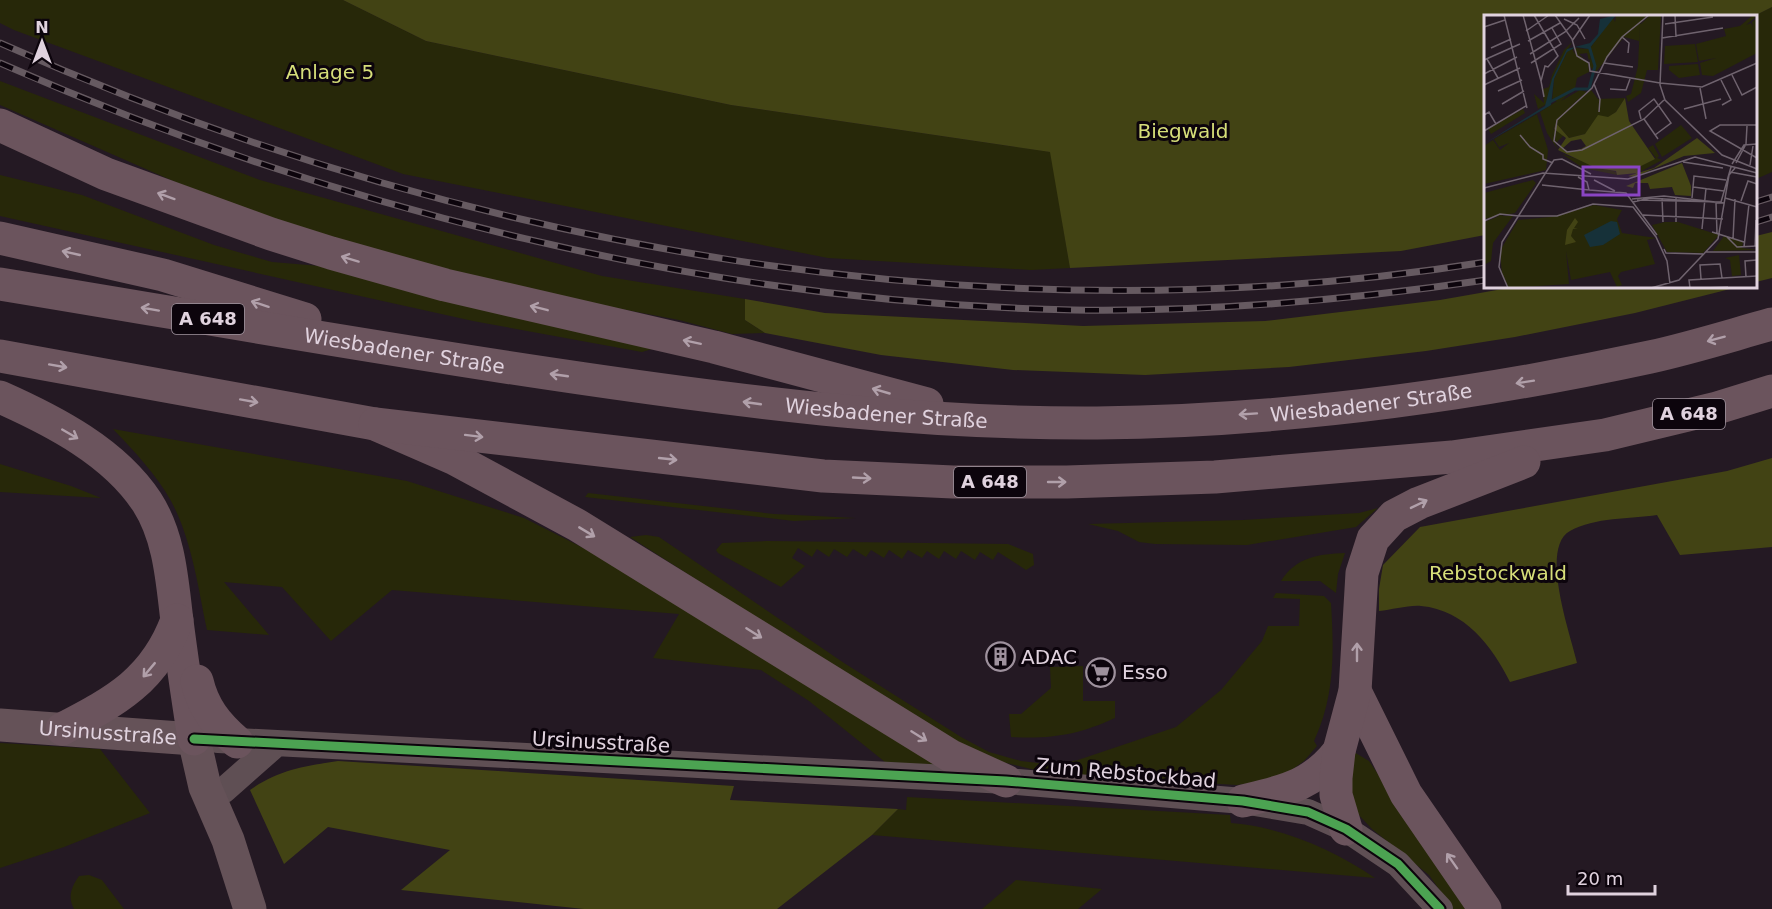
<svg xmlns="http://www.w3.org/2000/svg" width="1772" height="909" font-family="'DejaVu Sans',sans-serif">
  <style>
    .green { fill: #272809 }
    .forest { fill: #424314 }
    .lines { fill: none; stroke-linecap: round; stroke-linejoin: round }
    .minor { stroke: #5f4f54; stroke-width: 26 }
    .secondary { stroke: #655258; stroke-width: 33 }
    .motorway { stroke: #6b545d; stroke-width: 33 }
    .rail-casing { stroke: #665a61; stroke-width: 7 }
    .rail { stroke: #0c040c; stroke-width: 4.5; stroke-dasharray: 14; stroke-linecap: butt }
    .cycleway-casing { stroke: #0c040c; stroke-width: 13 }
    .cycleway { stroke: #4ca352; stroke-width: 9 }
    .oneway { stroke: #b1a0aa }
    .labels { text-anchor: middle; stroke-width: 6; stroke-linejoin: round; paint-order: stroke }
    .shield { fill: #0c040c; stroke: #a0949f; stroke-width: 1.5 }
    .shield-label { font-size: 18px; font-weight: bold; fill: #e0d2de }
    .park-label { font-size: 20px; fill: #d6de79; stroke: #0c040c }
    .street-label { font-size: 20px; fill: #e0d2de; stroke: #0c040c }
    .poi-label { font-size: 20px; fill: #e0d2de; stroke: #0c040c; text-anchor: start }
    .inset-river { fill: none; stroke: #163139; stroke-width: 3 }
    .inset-road { fill: none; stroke: #6f636e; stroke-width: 1.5 }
    .view { fill: #8a45c4; fill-opacity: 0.15; stroke: #8a45c4; stroke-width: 3 }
    .inset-edge { fill: none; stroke: #e0d2de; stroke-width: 3 }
  </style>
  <rect width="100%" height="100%" fill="#241923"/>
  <path class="green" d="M0,0H343L426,41L731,105L1051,152L1070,268L1031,270L828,258L403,174L14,30L0,23Z
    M1772,7V172L1756,179L1754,16Z
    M0,81L260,180L602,276L745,299V320L765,333L732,334L679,320L527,291L314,236L180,184L0,105Z
    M0,175L82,195L214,245L272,262L320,266L652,349L642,352L473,321L0,216Z
    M113,429L407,481L524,518L617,565L942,766L885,762L809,701L761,670L653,658L679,614L392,590L331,641L282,587L224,582L269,635L207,630C198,587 192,540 171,501C156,474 134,451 113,429Z
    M0,464L71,486L101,498L0,492Z
    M588,493L774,514L856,518L794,521L585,497Z
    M1378,508L1356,527L1247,545L1155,544L1139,542L1118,531L1088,524L1243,520L1359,513Z
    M646,535L659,537L844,663L961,737L989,752L1021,761L1055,765L1078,760L1176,727L1221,690L1262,641L1268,626H1299L1300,599L1273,598L1276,593L1324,596L1331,603C1334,652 1335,696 1314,741L1317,746L1304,761L1279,779L1237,785L1083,776L1039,771L990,759L950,739L850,678L630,537Z
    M767,541L1008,544L1033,554L1034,565L1026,570L998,552L993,560L980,552L975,560L961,551L956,559L944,551L939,559L927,551L922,558L908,550L902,559L889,550L884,558L871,550L866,557L853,549L847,557L834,549L829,557L817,549L812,557L798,548L792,558L805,566L781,587L718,553L716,550L722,543Z
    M1345,553L1338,574L1336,593L1320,581H1281C1296,557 1319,554 1345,553Z
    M1083,666V701H1115V718C1078,735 1052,739 1011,737L1009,714H1021L1051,688L1050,667Z
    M0,743L100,749L150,813L64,847L0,868Z
    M1354,752L1369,761L1470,909H1453L1429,875L1372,829L1356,812L1346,771Z
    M907,797L1230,815L1231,823C1282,827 1334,850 1375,878L872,835L898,809L906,810Z
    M89,875L102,880L124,909H74C67,897 72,886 79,876Z
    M1016,880L1102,889L1078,909H982Z"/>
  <path class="forest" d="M343,0H1772V7L1754,16H1486L1485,235L1401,251L1070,268L1050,152L731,105L426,41Z
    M1772,232V278L1756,282V236Z
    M1514,287H1738L1635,313L1515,337L1426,351L1289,367L1145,375L1013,370L881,355L765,333L745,320V299L825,313L1083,326L1265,321L1440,300Z
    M1772,458V547L1680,555L1657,515C1630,519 1595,517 1570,531C1539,548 1571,636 1577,663L1510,682C1492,646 1465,610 1421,606C1408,605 1392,610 1379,611V589L1383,565L1420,527L1727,471Z
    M338,761L734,786L730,800L898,809L872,835L777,909H584L401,890L450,850L328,827L284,864L250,790C278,770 305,766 338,761Z"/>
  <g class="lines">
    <path class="minor" d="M218,740L1006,781L1243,801L1308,812L1346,829L1398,864L1440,909
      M224,790L276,744"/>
    <g class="secondary">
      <path id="s1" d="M0,725L194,739"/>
      <path d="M194,739L205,787L228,840L250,909"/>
    </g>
    <g class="motorway">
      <path d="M0,125L106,174L271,234L331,253L445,285L714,347L927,404"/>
      <path d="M0,238L163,275L305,319"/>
      <path id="s2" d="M0,284C195,316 390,351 586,379C758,404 923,424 1097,423C1282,421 1469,396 1650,357C1691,348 1732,335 1772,324"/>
      <path d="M0,356L375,424L453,458L577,525L951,756L1006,781"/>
      <path d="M0,397C54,421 114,452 147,502C170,538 172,581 177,621C182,660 188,700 194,739"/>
      <path d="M375,424L823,476L953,482H1067L1215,477L1452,457L1605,435L1717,408L1772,391"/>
      <path d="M197,681C203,707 216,724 237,742"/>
      <path d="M1355,691L1406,794L1485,909"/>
      <path d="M62,729C116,701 155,680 177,620"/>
      <path d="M1243,801C1284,791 1312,786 1339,751"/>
      <path d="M1346,829L1336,795V778L1339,751L1355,691L1362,573L1373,539L1394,516L1419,503L1524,462"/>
    </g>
    <defs>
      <path id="rail" d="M0,43C460,248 985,342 1486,262
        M0,63C332,209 710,303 1074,310C1212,312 1349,300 1486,280
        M1756,202L1772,197
        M1756,222L1772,217"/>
    </defs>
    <use href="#rail" class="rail-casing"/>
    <use href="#rail" class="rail"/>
    <defs>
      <path id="cycleway" d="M194,739L1006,781L1243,801L1308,812L1346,829L1398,864L1440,909"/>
    </defs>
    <use href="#cycleway" class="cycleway-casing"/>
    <use href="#cycleway" class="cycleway"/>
  </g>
  <defs><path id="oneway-shaft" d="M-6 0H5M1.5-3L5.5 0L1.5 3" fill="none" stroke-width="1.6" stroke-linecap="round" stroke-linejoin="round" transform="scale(1.5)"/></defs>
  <g class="oneway">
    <use href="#oneway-shaft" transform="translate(166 196) rotate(-160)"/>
    <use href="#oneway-shaft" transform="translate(71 253) rotate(-167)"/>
    <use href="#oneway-shaft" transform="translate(350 259) rotate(-163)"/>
    <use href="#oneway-shaft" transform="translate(260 304) rotate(-162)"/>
    <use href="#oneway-shaft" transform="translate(539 308) rotate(-166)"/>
    <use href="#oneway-shaft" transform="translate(150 309) rotate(-170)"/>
    <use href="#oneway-shaft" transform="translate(1716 339) rotate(165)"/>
    <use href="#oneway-shaft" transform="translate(692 342) rotate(-168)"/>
    <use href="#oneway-shaft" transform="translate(58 366) rotate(10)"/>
    <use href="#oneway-shaft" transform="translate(559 375) rotate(-172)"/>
    <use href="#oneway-shaft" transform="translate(1525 382) rotate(171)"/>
    <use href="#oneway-shaft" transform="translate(881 391) rotate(-164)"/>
    <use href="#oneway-shaft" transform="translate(249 401) rotate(10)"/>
    <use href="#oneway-shaft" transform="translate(752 403) rotate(-172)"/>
    <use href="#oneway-shaft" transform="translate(1248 414) rotate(176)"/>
    <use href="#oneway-shaft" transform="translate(70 434) rotate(30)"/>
    <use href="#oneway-shaft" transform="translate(474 436) rotate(7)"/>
    <use href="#oneway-shaft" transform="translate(668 459) rotate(6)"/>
    <use href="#oneway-shaft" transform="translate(862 478) rotate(3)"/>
    <use href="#oneway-shaft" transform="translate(1057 482)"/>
    <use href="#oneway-shaft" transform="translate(1419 504) rotate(-26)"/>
    <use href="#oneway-shaft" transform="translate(587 532) rotate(31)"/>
    <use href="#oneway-shaft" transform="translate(754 633) rotate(32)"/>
    <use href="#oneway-shaft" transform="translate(1357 652) rotate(-90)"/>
    <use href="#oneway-shaft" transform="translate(149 670) rotate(130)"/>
    <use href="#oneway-shaft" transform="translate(919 736) rotate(32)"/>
    <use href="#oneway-shaft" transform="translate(1452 861) rotate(-125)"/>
  </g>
  <defs>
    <symbol id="building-ring" viewBox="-11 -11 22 22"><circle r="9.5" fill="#0c040c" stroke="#9e919d" stroke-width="1.5"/><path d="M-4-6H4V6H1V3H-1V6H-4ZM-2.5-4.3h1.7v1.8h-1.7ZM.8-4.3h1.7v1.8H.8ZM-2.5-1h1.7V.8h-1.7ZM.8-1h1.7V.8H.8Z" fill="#9e919d"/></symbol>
    <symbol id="supermarket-ring" viewBox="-11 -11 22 22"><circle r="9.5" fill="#0c040c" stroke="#9e919d" stroke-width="1.5"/><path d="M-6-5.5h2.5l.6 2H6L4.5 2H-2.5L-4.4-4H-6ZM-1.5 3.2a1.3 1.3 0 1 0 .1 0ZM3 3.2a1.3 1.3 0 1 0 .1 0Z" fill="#9e919d"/></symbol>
  </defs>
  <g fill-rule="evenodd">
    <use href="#building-ring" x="984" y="640" width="33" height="33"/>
    <use href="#supermarket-ring" x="1084" y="656" width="33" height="33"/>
  </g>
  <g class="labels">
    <g class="shield">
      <rect x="172" y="304" width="72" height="30" rx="4.5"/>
      <rect x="1653" y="399" width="72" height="30" rx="4.5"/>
      <rect x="954" y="467" width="72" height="30" rx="4.5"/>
    </g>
    <g class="shield-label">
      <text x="208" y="325">A 648</text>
      <text x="1689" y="420">A 648</text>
      <text x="990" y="488">A 648</text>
    </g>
    <g class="park-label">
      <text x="330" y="79">Anlage 5</text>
      <text x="1183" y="138">Biegwald</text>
      <text x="1498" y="580">Rebstockwald</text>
    </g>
    <g class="street-label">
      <text dy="7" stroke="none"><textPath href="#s2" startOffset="410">Wiesbadener Straße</textPath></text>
      <text dy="7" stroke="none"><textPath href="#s2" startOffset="1382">Wiesbadener Straße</textPath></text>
      <text dy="7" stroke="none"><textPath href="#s2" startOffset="896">Wiesbadener Straße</textPath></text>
      <text dy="7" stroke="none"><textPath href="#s1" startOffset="108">Ursinusstraße</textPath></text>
      <text transform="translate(601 742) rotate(3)" y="7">Ursinusstraße</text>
      <text transform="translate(1126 773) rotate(5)" y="7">Zum Rebstockbad</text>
    </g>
    <g class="poi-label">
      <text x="1021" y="664">ADAC</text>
      <text x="1122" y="679">Esso</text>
    </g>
  </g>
  <g transform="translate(1484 15)">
    <rect width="273" height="273" fill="#241923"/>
    <path d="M132,0H164L156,9H157L166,0H177L174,55H163L157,78L144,87L142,81L147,79L154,51L156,9L155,26L140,22L112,57L105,51L107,40L105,46L103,38L95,39L104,48L105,57L93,63L91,73L77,86L96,75L103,77L84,93L107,75L114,84L141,83L132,97L101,119L85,123L72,108L69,114L80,120L72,128L68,118L71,128L74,135L63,118L56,97L73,86H68L70,64L83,37L88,33L91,40L90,33L105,34L116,20V7L129,3L131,7ZM269,0L273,1L262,10L267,8L269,12L268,7L273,3V38L229,61L218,60L216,48L232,43L215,46L212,29L242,21L240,14L256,11ZM88,27L70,60L64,88L54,94L50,79L60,88L59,74L65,72L68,60L80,35ZM211,29L214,47L180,49L181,31ZM214,49L216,60L195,63L185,55V51ZM39,94L41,98L7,119L4,114ZM53,99L64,135L62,155L0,169V131L9,125L16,135L25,128L15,132L10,124ZM197,110L208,123L178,142L171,129ZM169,130L175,141L173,143L178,145L154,158L152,153L172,143L164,133ZM78,139L132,157L133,160L99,153ZM49,165L52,168L31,198L0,204V178ZM110,190L138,195L133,204L138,218L172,223L163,225L171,249L137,257L134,261L138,270L133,272L126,257L87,265L82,236L85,269L25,273L18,259L16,236L34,205L66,202ZM16,201H29L9,228L7,246L0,250V207ZM181,207H194L235,220L219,238L183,237L168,210ZM240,221L259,227L258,233L273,235L229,236ZM255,240L257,260L248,261L246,245L241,243Z" fill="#272809"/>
    <path d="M141,83L145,106L171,144L153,153L154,158L133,160L132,156L112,153L74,135L82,123L70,114L72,108L85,123L101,119L114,100L124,102L132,97ZM97,124L102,131L97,134L85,137L79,133L87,126ZM213,123L231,138L200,141L150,162L144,161L170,153ZM198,148L207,171V181L191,180L188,172L166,174L164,168H151L149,173L142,171ZM91,203L94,207L90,213H94L89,214L87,221L92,227L81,230L83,215Z" fill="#424314" fill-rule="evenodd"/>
    <path d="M132,0L105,34L92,32L83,37L70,64L67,90L0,129L61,91L68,64L83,34L106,28L114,19L116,4ZM127,206L133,207L136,219L119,230L106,232L100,220Z" fill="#163139"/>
    <path class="inset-river" d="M66,87L91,74H105L111,51L105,31"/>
    <path class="inset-road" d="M20,0L43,93M39,0L57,66M50,0L74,41L64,52L61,51L57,66L60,82M71,0L88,24L93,41L105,48L106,56L176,68M165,0L138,22L123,42L108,73L73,105L70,126L83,137L98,135L160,104L180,85M179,0L176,70L181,85L238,140L273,154M191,0L192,22M80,4L93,10L101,24M181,9L229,2M0,12L21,5M42,16L65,0M138,22L145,28L144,38M178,23L239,13M44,26L76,8M88,26L106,0M7,33L27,24M46,39L81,17L95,3M3,44L14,63M0,45L36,29M47,48L77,29L68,13M120,48L149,52M0,59L33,42M248,60L258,80L273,72M237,65L247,85L238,90M176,68L218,72L273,48M110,69L116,84L115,97M0,70L36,53M216,73L222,104M126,74L142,75L146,64M14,76L38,65M18,89L40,76M200,94L237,84M0,100L5,97L12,109M157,104L155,96L170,84L187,108L171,120M160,104L174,124M273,110H236L226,116L273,143M0,116L42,91M36,120L46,132L59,140V144L69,148M199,147L239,153M252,148L262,129L263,111M248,149L260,130L273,129M266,150L269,131M66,151L70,145L78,144L107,159M246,157L273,162M94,162L103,167L105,175M110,165L131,176M58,170L105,175M209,172L240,176M0,173L59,158L144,164L211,142L273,158M105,175L142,178L173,220M178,183L179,207M208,183L210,161L242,165M241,183L273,192M148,184L180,181L240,188L166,183L149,187M153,185L237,187L247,152M257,186L264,166L273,169M232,188L233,218M159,200L239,204M35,201H73L109,189L149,192L172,222L183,246L186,269M0,206L16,199L35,201M192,207V183M218,214L222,173M228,217L260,227M243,222L253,232L273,231M249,224L251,184M271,231L272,205M260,232L265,189M180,234L182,238L219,239M222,237H273M262,262L261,246L273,245M217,264L216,250L236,249L238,263M24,273L15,252L18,227L66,151M167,273L195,265L234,224L245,160L251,153M206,273L205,265L273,261M220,273L244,272"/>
    <path class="view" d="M99,152H155V180H99Z"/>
    <rect width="273" height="273" class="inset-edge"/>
  </g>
  <g transform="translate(42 42)" stroke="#0c040c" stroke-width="4.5" paint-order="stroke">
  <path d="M0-4.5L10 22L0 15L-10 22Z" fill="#e0d2de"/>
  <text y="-9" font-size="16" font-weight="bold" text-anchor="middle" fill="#e0d2de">N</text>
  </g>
  <path d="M1568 885v9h87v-9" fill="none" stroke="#e0d2de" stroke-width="3"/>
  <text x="1577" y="885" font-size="18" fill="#e0d2de" stroke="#0c040c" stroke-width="4.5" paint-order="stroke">20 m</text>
</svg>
